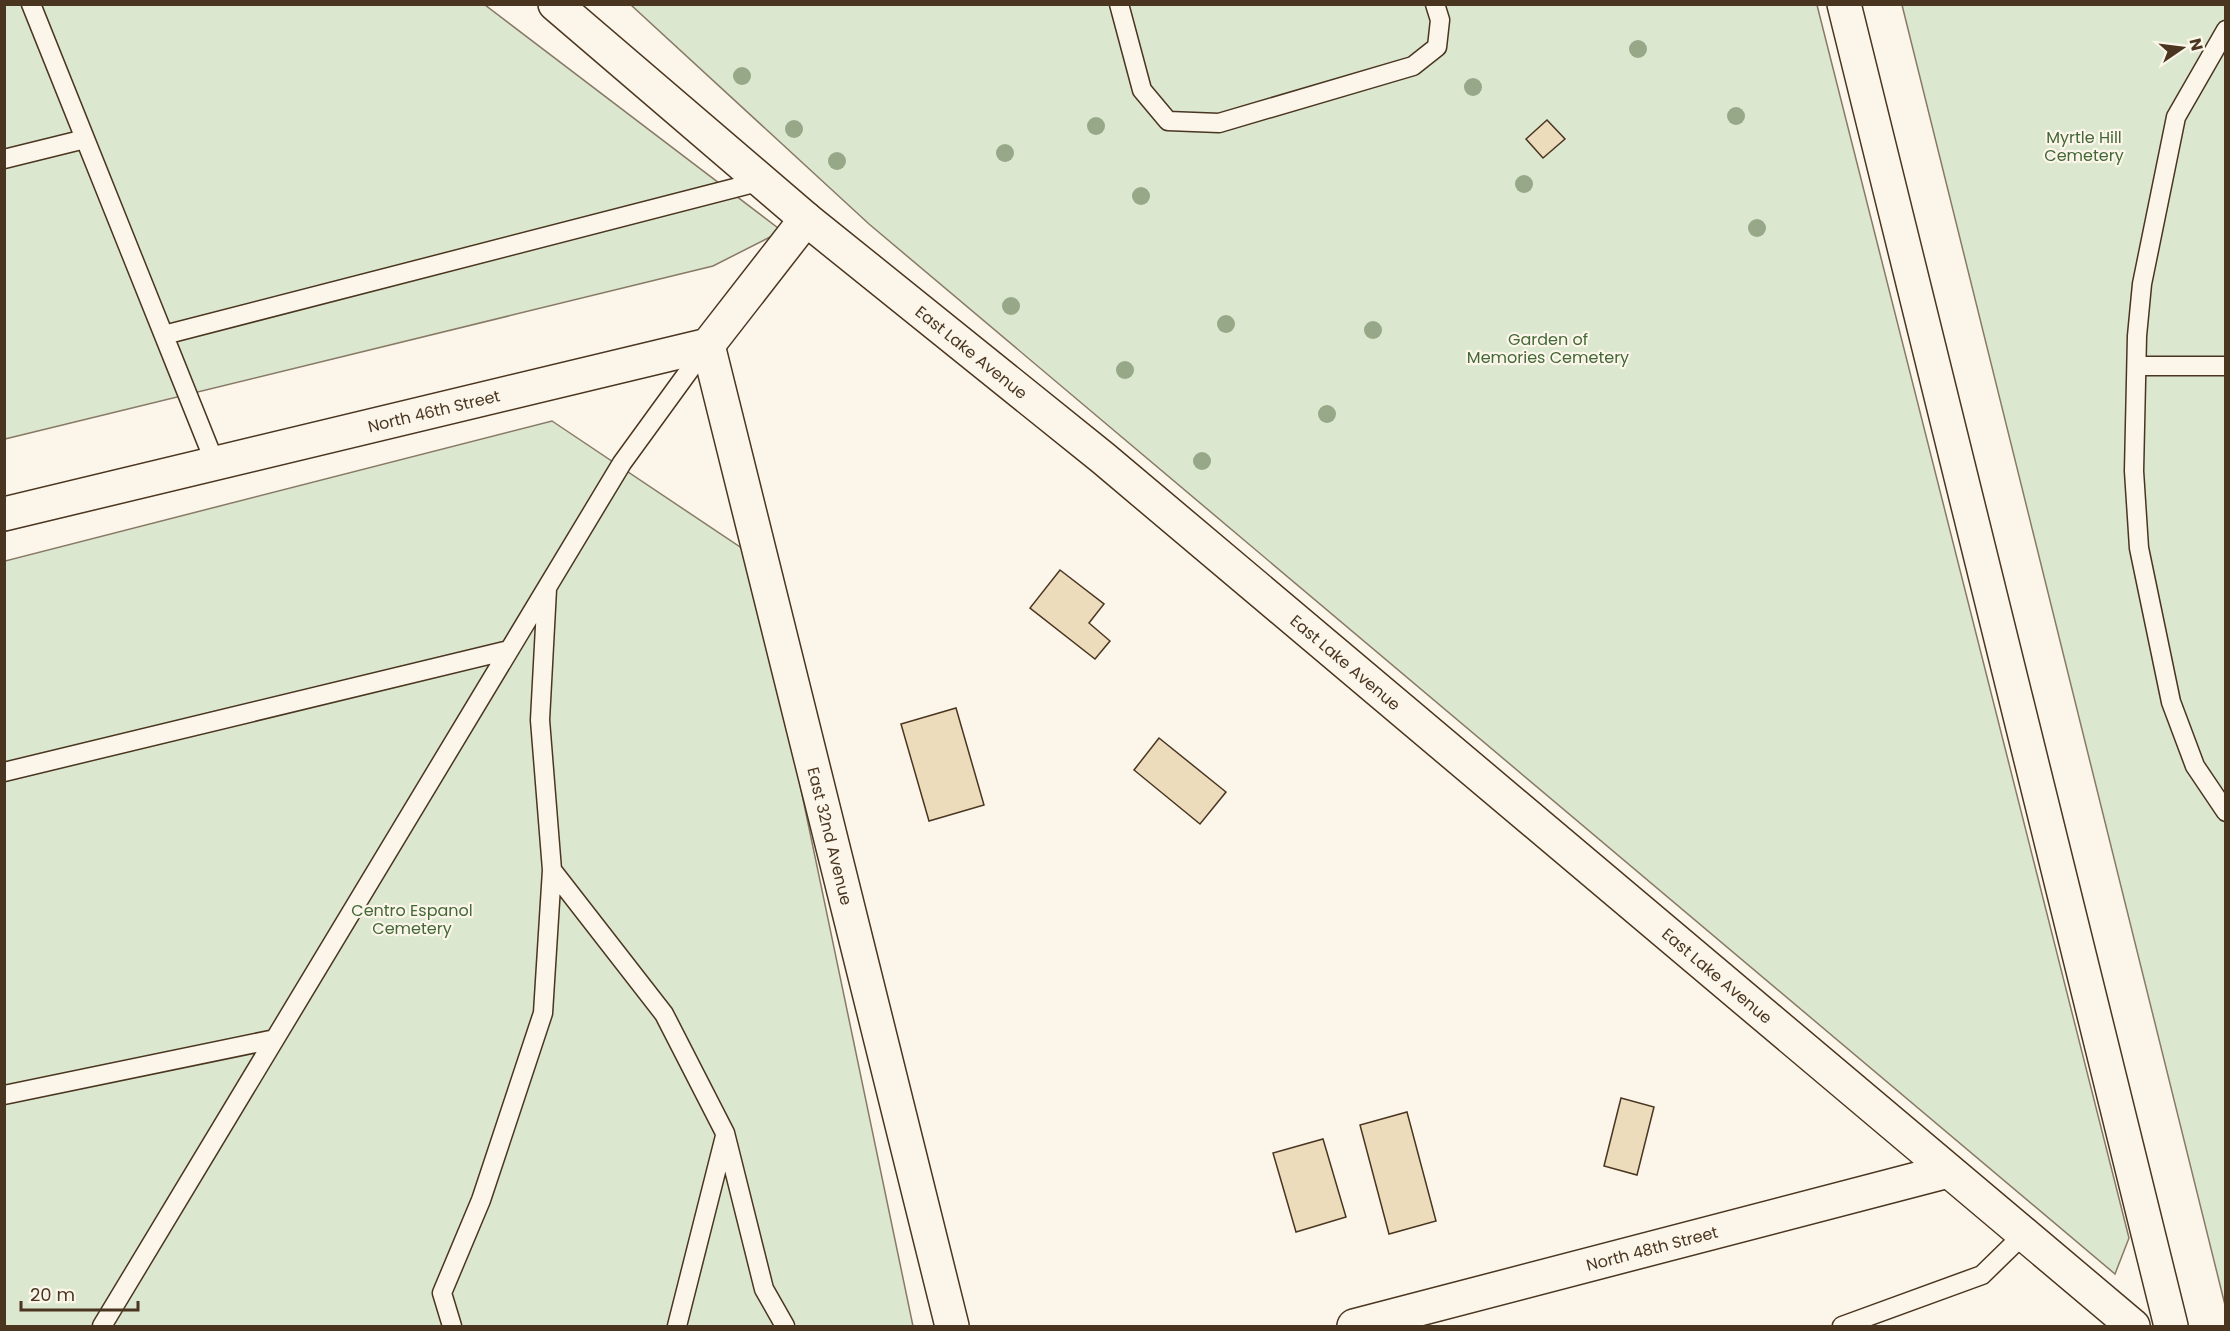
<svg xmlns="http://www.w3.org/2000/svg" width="2230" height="1331" font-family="Poppins,sans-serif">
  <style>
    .green { fill: #dce7d0; stroke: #887966; stroke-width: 1.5 }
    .building { fill: #ecdcbc; stroke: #4a3520; stroke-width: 1.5 }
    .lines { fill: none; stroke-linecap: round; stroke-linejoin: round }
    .service-casing { stroke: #4a3520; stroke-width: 21 }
    .minor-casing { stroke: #4a3520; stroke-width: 36 }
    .tertiary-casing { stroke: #4a3520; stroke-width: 36 }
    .primary-casing { stroke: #4a3520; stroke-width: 36 }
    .service { stroke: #fbf6e9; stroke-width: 18 }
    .minor { stroke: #fbf6e9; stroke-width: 33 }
    .tertiary { stroke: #fbf6e9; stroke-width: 33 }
    .primary { stroke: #fbf6e9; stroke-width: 33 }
    .tree { fill: #96a887 }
    .labels { text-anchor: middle; stroke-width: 4.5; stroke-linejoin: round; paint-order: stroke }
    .park-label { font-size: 16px; fill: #436837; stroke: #fbf6e9 }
    .street-label { font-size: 16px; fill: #4a3520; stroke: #fbf6e9 }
  </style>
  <rect width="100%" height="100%" fill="#fbf6e9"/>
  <path class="green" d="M4,5H485L782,231L713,266L5,439Z
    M631,5H1817L2129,1238L2115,1274L869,224Z
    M1902,5H2225V1305Z
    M552,421L752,555L913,1326H5V561Z"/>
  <path class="building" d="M1547,120L1565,139L1543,158L1526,139Z
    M1060,570L1104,604L1089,623L1110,641L1095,659L1030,608Z
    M956,708L984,805L929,821L901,724Z
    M1159,738L1226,792L1200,824L1134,770Z
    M1621,1098L1654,1107L1637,1175L1604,1166Z
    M1407,1112L1436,1221L1389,1234L1360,1125Z
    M1323,1139L1346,1217L1296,1232L1273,1153Z"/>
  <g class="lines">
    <defs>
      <path id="service" d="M31,4L215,463
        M1119,4L1142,90L1168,121L1219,123L1413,66L1437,47L1440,20L1435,4
        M2226,30L2176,117L2142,284L2137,336L2134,471L2139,548L2171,702L2195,766L2226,812
        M4,159L85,139
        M164,335L762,181
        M2137,366H2226
        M547,589L540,720L552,870L664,1014L725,1133L764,1289L785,1326
        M4,772L509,650
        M4,1095L275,1039
        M102,1326L622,463L707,346
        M452,1326L442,1293L481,1200L543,1013L552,870
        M677,1326L725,1136
        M1842,1326L1982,1275L2024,1234"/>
      <g id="minor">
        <path id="s1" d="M708,345L952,1326"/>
        <path id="s2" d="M4,514L708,345L806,219"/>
        <path id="s3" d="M1354,1326L1948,1171"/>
      </g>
      <g id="tertiary">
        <path id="s4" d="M555,4L806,219L1103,458L2133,1326"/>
      </g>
      <path id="primary" d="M1844,4L2171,1326"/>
    </defs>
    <use href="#service" class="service-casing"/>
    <use href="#minor" class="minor-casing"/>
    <use href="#tertiary" class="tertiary-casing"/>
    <use href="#primary" class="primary-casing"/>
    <use href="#service" class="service"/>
    <use href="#minor" class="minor"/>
    <use href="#tertiary" class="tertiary"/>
    <use href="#primary" class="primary"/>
  </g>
  <g class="tree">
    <circle cx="1638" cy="49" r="9"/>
    <circle cx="742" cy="76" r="9"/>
    <circle cx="1473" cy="87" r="9"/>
    <circle cx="1736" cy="116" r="9"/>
    <circle cx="1096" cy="126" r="9"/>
    <circle cx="794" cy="129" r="9"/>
    <circle cx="1005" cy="153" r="9"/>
    <circle cx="837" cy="161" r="9"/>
    <circle cx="1524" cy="184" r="9"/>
    <circle cx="1141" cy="196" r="9"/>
    <circle cx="1757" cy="228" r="9"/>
    <circle cx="1011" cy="306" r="9"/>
    <circle cx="1226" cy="324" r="9"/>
    <circle cx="1373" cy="330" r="9"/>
    <circle cx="1125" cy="370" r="9"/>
    <circle cx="1327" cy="414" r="9"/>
    <circle cx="1202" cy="461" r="9"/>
  </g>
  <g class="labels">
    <g class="park-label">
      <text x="2084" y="143">Myrtle Hill<tspan x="2084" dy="18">Cemetery</tspan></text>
      <text x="1548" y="345">Garden of<tspan x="1548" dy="18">Memories Cemetery</tspan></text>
      <text x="412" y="916">Centro Espanol<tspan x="412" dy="18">Cemetery</tspan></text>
    </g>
    <g class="street-label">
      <text dy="6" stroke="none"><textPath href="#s4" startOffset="543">East Lake Avenue</textPath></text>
      <text dy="6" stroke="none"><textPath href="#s2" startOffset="442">North 46th Street</textPath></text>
      <text dy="6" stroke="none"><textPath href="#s4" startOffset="1029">East Lake Avenue</textPath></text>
      <text dy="6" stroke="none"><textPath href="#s1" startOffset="506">East 32nd Avenue</textPath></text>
      <text dy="6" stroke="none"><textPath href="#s4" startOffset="1515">East Lake Avenue</textPath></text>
      <text dy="6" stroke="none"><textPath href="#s3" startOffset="308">North 48th Street</textPath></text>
    </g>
  </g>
  <rect width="2230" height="1331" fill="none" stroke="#4a3520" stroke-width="12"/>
  <g transform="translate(2182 48) rotate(76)" stroke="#fbf6e9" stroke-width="4.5" paint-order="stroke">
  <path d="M0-4.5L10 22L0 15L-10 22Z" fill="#4a3520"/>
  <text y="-9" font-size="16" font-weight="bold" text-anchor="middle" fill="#4a3520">N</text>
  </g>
  <path d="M21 1301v9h117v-9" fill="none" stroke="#4a3520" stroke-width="3"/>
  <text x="30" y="1301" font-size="18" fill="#4a3520" stroke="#fbf6e9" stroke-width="4.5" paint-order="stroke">20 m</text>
</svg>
